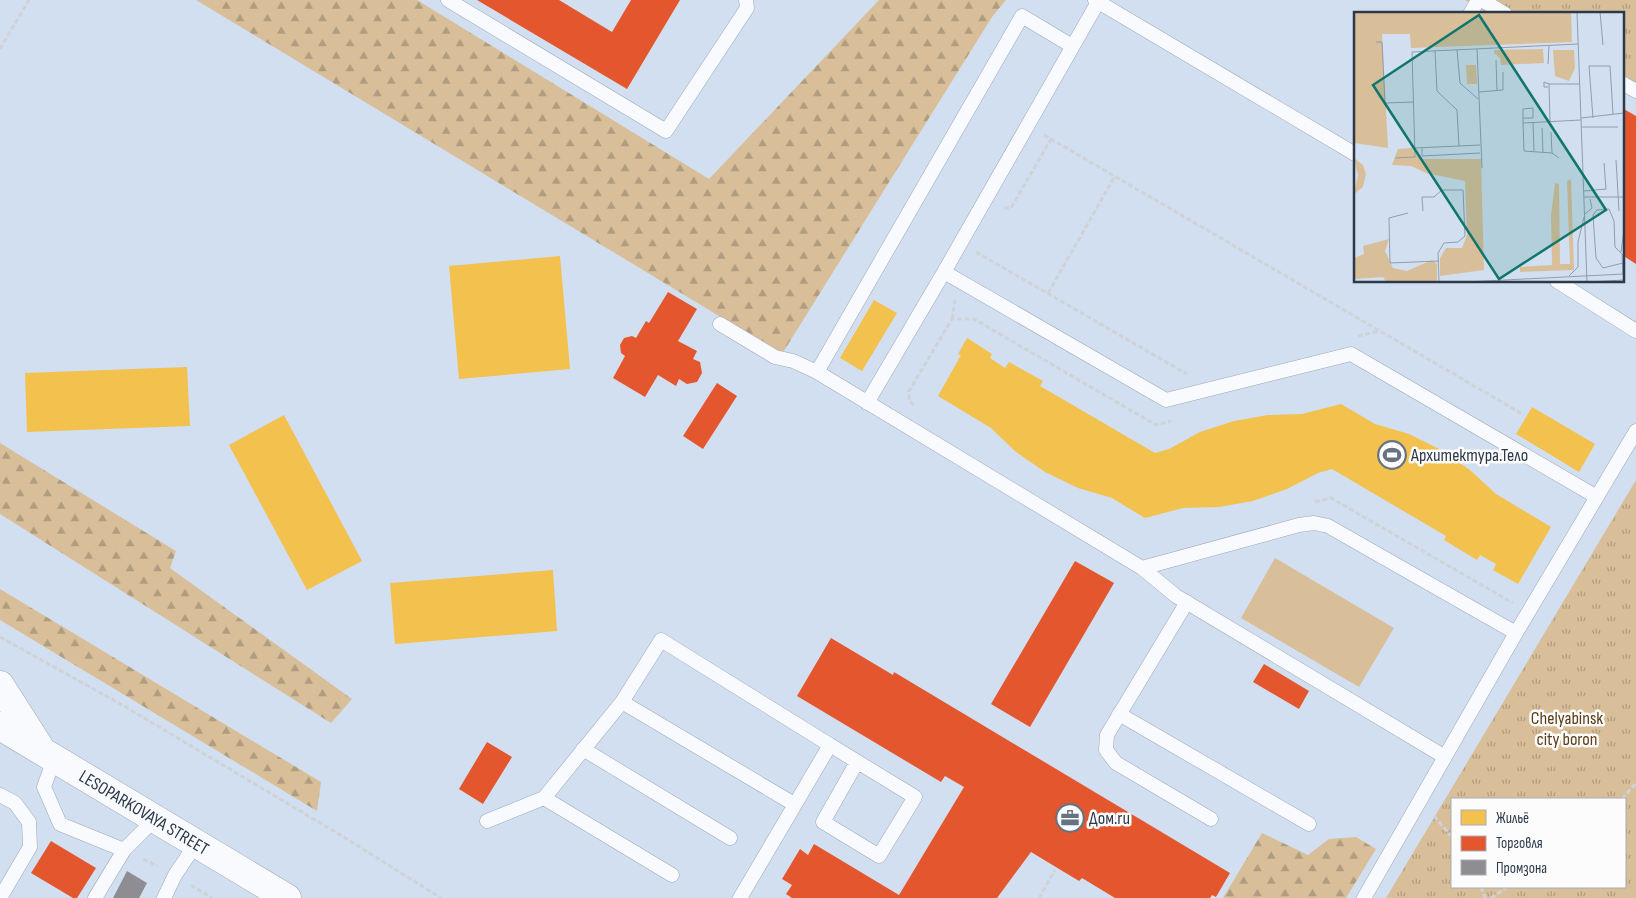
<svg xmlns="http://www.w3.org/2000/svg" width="1636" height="898" font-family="'Sofia Sans Condensed',sans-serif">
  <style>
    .forest { fill: url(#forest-firs) }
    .park { fill: url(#park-tufts); fill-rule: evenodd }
    .pitch { fill: #d9bf99 }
    .homes { fill: #f2c14e }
    .shops { fill: #e4572e }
    .industry { fill: #8d8d92 }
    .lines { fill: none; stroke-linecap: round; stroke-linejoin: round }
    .service-casing { stroke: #9da8b7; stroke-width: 15 }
    .secondary-casing { stroke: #9da8b7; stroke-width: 29 }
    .path { stroke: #cfd3d8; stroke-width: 3; stroke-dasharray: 5 2.5; stroke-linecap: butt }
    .service { stroke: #f8fafd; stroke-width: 14 }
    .secondary { stroke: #f8fafd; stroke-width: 28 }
    .labels { text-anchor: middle; stroke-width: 5; stroke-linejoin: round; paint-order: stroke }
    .poi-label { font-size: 18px; fill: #2d3949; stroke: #fcfcfc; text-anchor: start }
    .park-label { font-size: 18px; fill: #593e15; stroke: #fcfcfc }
    .street-label { font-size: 18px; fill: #2d3949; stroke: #fcfcfc }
    .inset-road { fill: none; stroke: #909dad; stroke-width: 1 }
    .view { fill: #0f766e; fill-opacity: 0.15; stroke: #0f766e; stroke-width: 2.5 }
    .inset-edge { fill: none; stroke: #2d3949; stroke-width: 2.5 }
  </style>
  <defs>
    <pattern id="forest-firs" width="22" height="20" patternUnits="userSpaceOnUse" patternTransform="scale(1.25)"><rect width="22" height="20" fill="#d9bf99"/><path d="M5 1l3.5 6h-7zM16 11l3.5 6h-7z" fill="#b09c7f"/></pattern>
    <pattern id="park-tufts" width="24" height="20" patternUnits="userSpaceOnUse" patternTransform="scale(1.25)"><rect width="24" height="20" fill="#d9bf99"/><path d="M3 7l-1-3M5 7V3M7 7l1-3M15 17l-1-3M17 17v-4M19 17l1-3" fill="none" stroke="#b09c7f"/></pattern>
  </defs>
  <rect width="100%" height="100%" fill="#d2dff0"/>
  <path class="forest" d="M196,0H417L709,179L879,0H1006L992,17L782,354Z
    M0,443L176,551L170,568L352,699L331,723L0,514Z
    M0,589L321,782L317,811L0,620Z
    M1262,833L1308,855L1329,839L1356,837L1376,849L1346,898H1223Z"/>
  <path class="park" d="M1465,0H1636V99L1622,91V14H1489Z
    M1636,480V898H1386ZM1452,799H1625V887H1452Z"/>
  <path class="pitch" d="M1275,558L1394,628L1359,687L1241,618Z"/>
  <path class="homes" d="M560,256L570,369L459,379L449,266Z
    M874,300L897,313L862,371L840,358Z
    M967,338L992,354L990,358L1005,368L1009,362L1043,381L1040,386L1155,453L1169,449L1200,432L1234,421L1268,415L1302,414L1341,404L1375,424L1409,434L1441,450L1470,470L1496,494L1551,527L1518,584L1493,570L1496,564L1480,555L1477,560L1444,540L1446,536L1332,469L1318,473L1287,489L1253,501L1219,507L1183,508L1145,518L1112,498L1078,488L1045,472L1016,452L991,428L938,396L961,355L958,354Z
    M187,367L190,426L27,432L25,373Z
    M1532,407L1595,444L1579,472L1516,434Z
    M284,415L362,561L307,590L229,445Z
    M553,570L557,631L395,644L390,583Z"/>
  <path class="shops" d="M477,0H559L612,32L631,0H680L627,89Z
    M1622,108L1636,116V264L1622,255Z
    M668,292L697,309L678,341L697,351L693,359L700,362L702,373L697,382L687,384L679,379L676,386L658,375L645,397L613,378L625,356L621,353L620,345L624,338L632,336L636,338L646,321L649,323Z
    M717,383L737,396L703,449L683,436Z
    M1075,561L1114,583L1030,727L991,704Z
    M831,638L893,675L894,672L1230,873L1216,897L1212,895L1210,898H1115L1082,878L1079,881L1031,852L997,898H792L786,894L792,885L782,879L800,849L808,855L814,844L899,895L964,787L945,776L941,782L797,696Z
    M1264,664L1309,691L1299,709L1253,682Z
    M487,742L512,757L483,804L459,789Z
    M51,841L96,868L77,898H73L31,873Z"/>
  <path class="industry" d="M127,871L147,883L139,898H113Z"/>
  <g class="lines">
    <defs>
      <path id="service" d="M448,0L666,131L747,8L746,0
        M1095,0L1355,154
        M1482,0L1505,14
        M1098,2L944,272L1166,400L1351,354L1597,497
        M1470,14L1478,0
        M1622,83L1636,91
        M1557,281L1636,331
        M720,324L775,357L793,361L817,372L1142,568L1176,596L1445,757
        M817,372L1022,16L1072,46
        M867,403L944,272
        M1142,568L1299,525L1314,523L1328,526L1516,633
        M1187,602L1107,735L1106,750L1116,763L1211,819
        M622,702L794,804
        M1119,714L1309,824
        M583,749L730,838
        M54,759L44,787L60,824L124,850
        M0,795L15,803L29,822L30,847L0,898
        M544,798L672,875
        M487,821L544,798L622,702L661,640L830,745
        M95,898L124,850L155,819
        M164,898L175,875L196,844
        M740,898L830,745L915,797L879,856L823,822L857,762
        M1364,898L1516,633L1636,431"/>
      <g id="secondary">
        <path d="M0,685L39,746"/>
        <path id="s1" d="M0,726L287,898"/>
      </g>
    </defs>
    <use href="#service" class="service-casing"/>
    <use href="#secondary" class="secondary-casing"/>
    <path class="path" d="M0,49L29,0
      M1044,135L1524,415
      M1004,208H1011L1051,139
      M976,252L1187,374
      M1048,293L1115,176
      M952,319L955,300
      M1358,336L1379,331
      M914,405L909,400V391L952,319H974L1156,425L1171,421
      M1315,502L1331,498L1513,603
      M0,637L124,706L342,836L441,898
      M1622,799L1636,783
      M1434,816L1452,837
      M143,859L157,866
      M191,885L212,898
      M1481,887L1485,898
      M1039,898L1055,870
      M1491,898L1507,887"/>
    <use href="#service" class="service"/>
    <use href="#secondary" class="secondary"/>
  </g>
  <defs>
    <symbol id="stadium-ring" viewBox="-11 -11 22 22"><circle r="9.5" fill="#fcfcfc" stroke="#677383" stroke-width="1.5"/><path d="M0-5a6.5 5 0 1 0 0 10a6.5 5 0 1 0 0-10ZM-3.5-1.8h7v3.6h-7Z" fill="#677383"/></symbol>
    <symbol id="office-ring" viewBox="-11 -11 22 22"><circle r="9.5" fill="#fcfcfc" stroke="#677383" stroke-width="1.5"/><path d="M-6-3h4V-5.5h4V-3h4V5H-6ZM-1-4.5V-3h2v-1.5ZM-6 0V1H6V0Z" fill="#677383"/></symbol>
  </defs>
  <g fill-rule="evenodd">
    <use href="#stadium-ring" x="1376" y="439" width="32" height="32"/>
    <use href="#office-ring" x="1054" y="802" width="32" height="32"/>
  </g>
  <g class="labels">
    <g class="poi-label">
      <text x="1411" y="461">Архитектура.Тело</text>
      <text x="1089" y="824">Дом.ru</text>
    </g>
    <g class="park-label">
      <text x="1567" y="724">Chelyabinsk<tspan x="1567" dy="21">city boron</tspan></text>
    </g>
    <g class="street-label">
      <text dy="6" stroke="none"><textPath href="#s1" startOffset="168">LESOPARKOVAYA STREET</textPath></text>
    </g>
  </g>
  <g transform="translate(1354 12)">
    <rect width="270" height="270" fill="#d2dff0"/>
    <path d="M189,37L190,51L147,53L146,46L140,41V38ZM199,38H220L221,56L215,69L201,64ZM58,136L66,147H127L130,258L86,264V246L92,236H108L113,223L111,169L72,161L57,154L38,153L44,137ZM217,167L220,258L166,260V255L198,253L197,203L201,171L205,172L206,252H216L213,169ZM35,227L31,239L39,256L53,259L78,248L83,252V269L32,270L29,265L0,267V246L10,242L9,234Z" fill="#d9bf99"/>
    <path d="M0,0H217L218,30L57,36L56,22H28L34,136L0,131Z" fill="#d9bf99"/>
    <path d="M112,53H122L123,72H113ZM0,146L9,153L12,162L9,175L0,182L4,163Z" fill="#d9bf99"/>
    <path class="inset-road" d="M223,0L233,270M246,0L249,33M22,30H28L31,91L59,90M123,37L128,156M103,38L106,71L124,87M142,48L143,79M194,52L195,33M195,72H226M194,75H190V70L195,72L196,110M125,80L149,78V60M169,106H179V96L169,97V111L227,108M227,106L270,101M239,106L235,54H256L259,102M169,111L170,139L198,141L205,146M179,111L180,139M228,115H264M188,116L189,140M197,120L198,141M105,134L126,133M61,136L105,134L103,98L83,79L81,39M68,136V144L126,141M41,146L61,145L58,40L224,32M262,148L265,199M230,179L252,177L250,151M230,185H270M69,199L68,185H80L88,178H109L111,224L104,230L90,231L84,241L85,270M54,201L35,206L36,251L85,249M231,202L238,196L236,187M267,240L270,218M269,251L249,256L242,246L239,203L243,198L255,197L260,209L261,235L268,242L269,262M215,264L224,255V230L230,205M111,270L270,262M234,270L270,268"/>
    <path class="view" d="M125,3L252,198L145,267L19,73Z"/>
    <rect width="270" height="270" class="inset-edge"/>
  </g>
  <rect x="1451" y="798" width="175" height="90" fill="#fcfcfc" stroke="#a9aeb4"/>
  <rect x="1461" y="810" width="25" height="15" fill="#f2c14e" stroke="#a9aeb4"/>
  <text x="1496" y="823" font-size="15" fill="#2d3949">Жильё</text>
  <rect x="1461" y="836" width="25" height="15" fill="#e4572e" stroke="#a9aeb4"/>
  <text x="1496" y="848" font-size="15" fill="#2d3949">Торговля</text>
  <rect x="1461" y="860" width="25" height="15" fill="#8d8d92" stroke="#a9aeb4"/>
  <text x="1496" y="873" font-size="15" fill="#2d3949">Промзона</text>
</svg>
